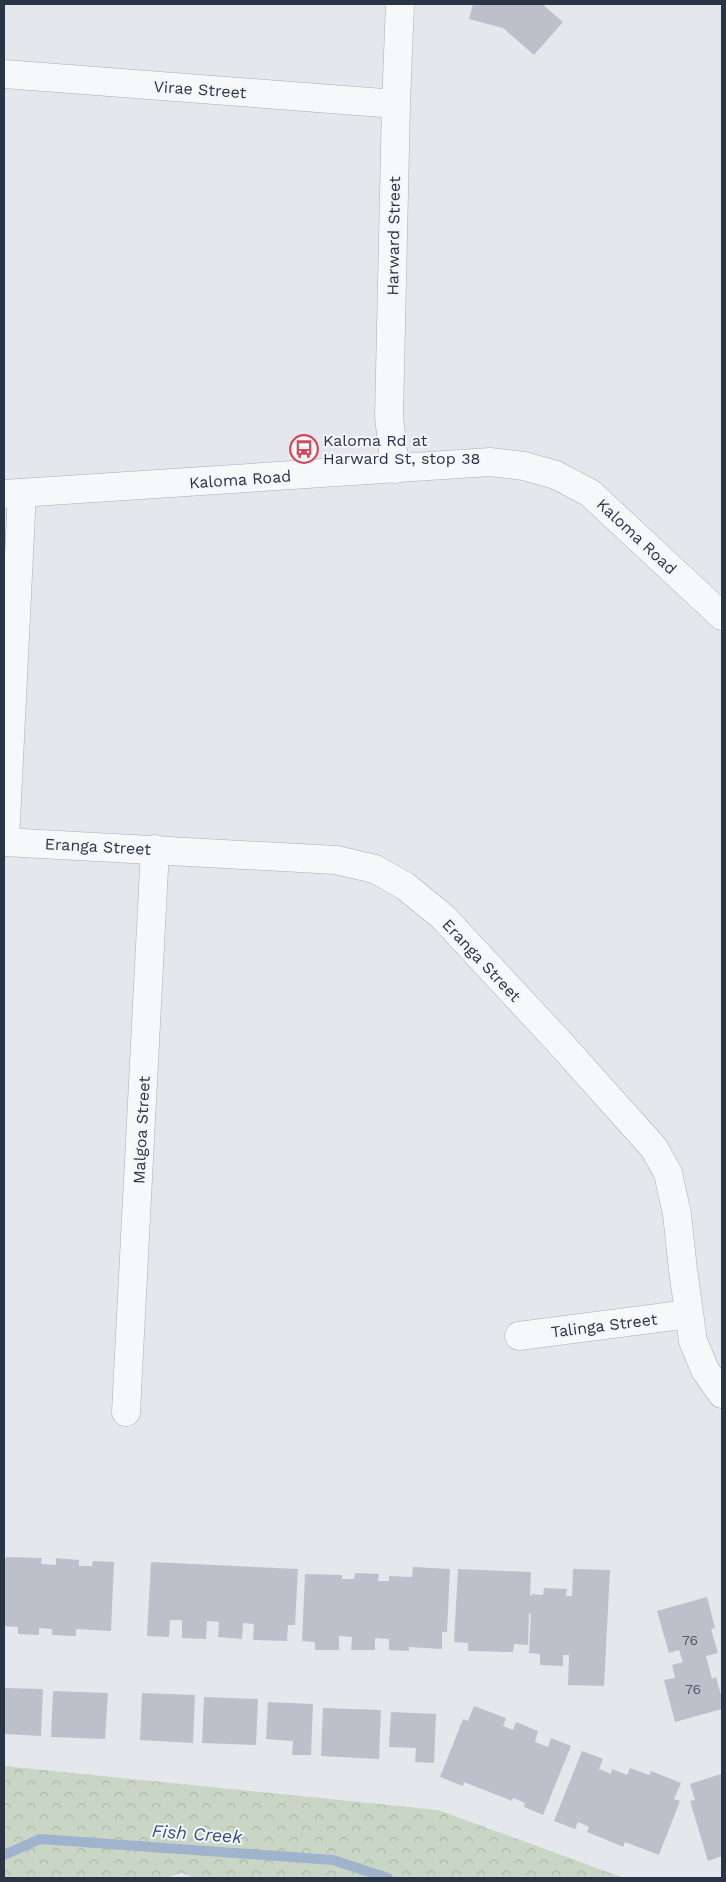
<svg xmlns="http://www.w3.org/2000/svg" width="726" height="1882" font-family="'Work Sans',sans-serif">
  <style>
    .forest { fill: url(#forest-crowns) }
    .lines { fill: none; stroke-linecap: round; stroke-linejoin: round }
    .stream { stroke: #9fb4cc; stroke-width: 10 }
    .building { fill: #bbc0ca }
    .minor-casing { stroke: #a9aeb7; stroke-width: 29 }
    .tertiary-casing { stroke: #a9aeb7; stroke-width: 29 }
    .minor { stroke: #f7f8fa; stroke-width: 28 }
    .tertiary { stroke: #f7f8fa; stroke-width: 28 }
    .labels { text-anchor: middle; stroke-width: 4; stroke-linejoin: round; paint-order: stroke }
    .number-label { font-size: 14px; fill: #4f5766 }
    .street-label { font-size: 16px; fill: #2b3445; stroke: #f4f6f9 }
    .poi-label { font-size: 16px; fill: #2b3445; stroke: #f4f6f9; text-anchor: start }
    .water-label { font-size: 18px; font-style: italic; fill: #34527a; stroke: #f4f6f9 }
  </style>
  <defs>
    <pattern id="forest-crowns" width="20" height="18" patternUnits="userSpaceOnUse" patternTransform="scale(1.25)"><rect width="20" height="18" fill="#c9d6c5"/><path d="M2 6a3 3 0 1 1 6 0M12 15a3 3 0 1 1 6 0" fill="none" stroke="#adb8ab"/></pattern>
  </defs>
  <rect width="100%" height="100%" fill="#e4e7ec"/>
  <path class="forest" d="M4,1766L438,1810L624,1878H195L181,1873L166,1878H4Z"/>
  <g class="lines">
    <path class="stream" d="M4,1855L40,1839L333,1860L388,1878"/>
  </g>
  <path class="building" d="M473,4H542L563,22L534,55L503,28L469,19Z
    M6,1557L42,1558L41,1564L56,1565V1558L79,1560V1566H92L93,1561L114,1562L111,1631L76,1629V1636L52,1635V1629L39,1628V1635L18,1634V1627L4,1626V1559H6Z
    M151,1562L298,1569L295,1625H288L287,1641L253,1640L254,1624L243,1623L242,1639L218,1637L219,1622L207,1621L206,1639L182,1638V1620H170L169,1637L147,1636Z
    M413,1567L450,1569L447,1632H442V1649L409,1647V1651L389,1650V1639L375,1638V1650H351L352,1637L339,1636V1650H315V1642L302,1641L305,1574L342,1575V1579H354L355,1573L379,1574L378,1581H389V1576L412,1577Z
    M458,1569L531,1572L530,1595L532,1596V1594L543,1595L544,1588L567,1589L566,1596H572L573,1569L610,1570L604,1686L568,1685L569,1655H563V1666L540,1665V1654L529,1653L531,1614L529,1613L528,1645L514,1644L513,1652L468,1651V1643L454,1642Z
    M707,1597L715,1628L711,1629L718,1653L706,1656L712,1679L716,1677L722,1699V1709L675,1722L664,1680L675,1678L672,1665L683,1662L679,1650L669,1653L657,1611Z
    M4,1688L43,1689L41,1736L4,1734Z
    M53,1691L108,1693L105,1739L51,1737Z
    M142,1693L195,1695L193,1743L140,1740Z
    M204,1697L258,1699L256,1745L202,1743Z
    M268,1702L313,1704L311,1755H292L293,1741L266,1739Z
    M474,1706L506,1718L503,1726L513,1730L516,1722L538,1731L535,1742L548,1747L551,1738L571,1746L543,1815L524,1807L525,1803L513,1798L512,1801L464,1782L463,1786L440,1777L463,1719L468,1721Z
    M323,1708L381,1710L379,1759L321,1756Z
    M391,1712L436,1714L434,1763L415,1762L416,1748L389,1747Z
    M582,1751L603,1759L599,1769L611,1774L612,1769L627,1775L630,1768L649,1775L651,1771L681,1783L674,1799L680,1801L659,1855L625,1842L623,1847L602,1838L587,1832L589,1827L578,1822L575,1829L554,1821Z
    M721,1774L722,1856L708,1861L690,1801L695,1800L690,1784Z"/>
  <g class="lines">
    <defs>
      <path id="minor" d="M4,74L396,104
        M395,469L389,417L396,104L400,4
        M4,842L336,860L375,869L405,886L443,917L560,1043L654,1148L668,1173L677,1214L683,1270L693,1341L705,1370L722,1394
        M5,842L22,493
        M519,1336L689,1314
        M126,1412L155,849"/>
      <path id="tertiary" d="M4,494L490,462L524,466L556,475L590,493L722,616"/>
    </defs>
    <use href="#minor" class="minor-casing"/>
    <use href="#tertiary" class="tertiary-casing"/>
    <use href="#minor" class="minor"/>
    <use href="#tertiary" class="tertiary"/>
  </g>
  <defs>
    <symbol id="bus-ring" viewBox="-11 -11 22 22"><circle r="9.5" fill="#f4f6f9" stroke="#d1495b" stroke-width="1.5"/><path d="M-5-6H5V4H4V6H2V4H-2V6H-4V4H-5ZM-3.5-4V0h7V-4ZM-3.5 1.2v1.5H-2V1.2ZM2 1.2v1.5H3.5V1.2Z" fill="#d1495b"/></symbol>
  </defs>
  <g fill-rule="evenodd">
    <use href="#bus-ring" x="288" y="433" width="32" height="32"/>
  </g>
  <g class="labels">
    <g class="number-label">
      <text x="690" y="1645">76</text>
      <text x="693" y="1694">76</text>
    </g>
    <g class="street-label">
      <text transform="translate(200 89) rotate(4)" y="6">Virae Street</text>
      <text transform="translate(393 236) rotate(-89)" y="6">Harward Street</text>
      <text transform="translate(240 479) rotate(-4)" y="6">Kaloma Road</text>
      <text transform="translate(637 536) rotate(43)" y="6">Kaloma Road</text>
      <text transform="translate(98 846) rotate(3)" y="6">Eranga Street</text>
      <text transform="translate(482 960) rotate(47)" y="6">Eranga Street</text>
      <text transform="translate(141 1130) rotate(-87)" y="6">Malgoa Street</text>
      <text transform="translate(604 1325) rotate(-7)" y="6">Talinga Street</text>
    </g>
    <g class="poi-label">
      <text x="323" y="446">Kaloma Rd at<tspan x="323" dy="18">Harward St, stop 38</tspan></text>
    </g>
    <g class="water-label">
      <text transform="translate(197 1834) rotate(4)" y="6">Fish Creek</text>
    </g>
  </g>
  <rect width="726" height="1882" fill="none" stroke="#2b3445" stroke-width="10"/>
</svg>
